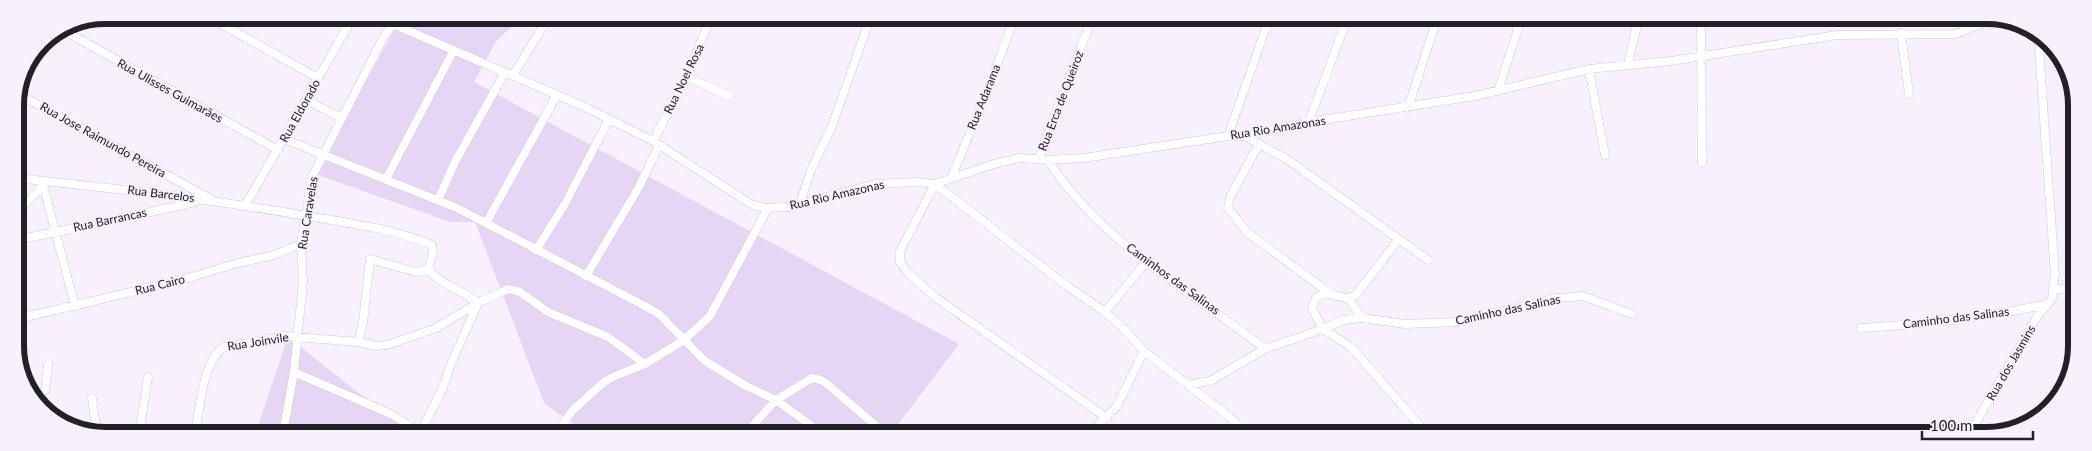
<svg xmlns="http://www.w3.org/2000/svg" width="2092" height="451" font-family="Lato,sans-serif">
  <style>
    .green { fill: #e7d5f6 }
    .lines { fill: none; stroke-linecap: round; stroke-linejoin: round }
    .street-casing { stroke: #d2c8da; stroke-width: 9 }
    .street { stroke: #fff; stroke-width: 8 }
    .labels { text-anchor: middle; stroke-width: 4; stroke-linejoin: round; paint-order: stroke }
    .street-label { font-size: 12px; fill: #242027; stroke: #f8f1fd }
    .rim { fill: none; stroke: #242027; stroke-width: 6 }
  </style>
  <rect width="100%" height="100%" fill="#f8f1fd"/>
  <path class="green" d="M379,15H519L515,24L497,40L474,82L959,344L890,435H589L544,403L475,222H450L318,175L337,135L396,26Z
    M288,337L412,435L255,434Z"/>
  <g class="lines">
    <defs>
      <path id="street" d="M205,15L318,78
        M364,15L393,24L585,107L653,141L751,204L763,208L789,207L875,184L916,182L935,184L994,164L1020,158L1048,160L1084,158L1228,136H1245L1309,122L1475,96L1589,69L1671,61L1837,35L1955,34L1998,17
        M1701,16L1702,163
        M787,22L789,16
        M393,24L425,15
        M63,30L278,150
        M1963,31L1964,17
        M1901,33L1909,94
        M1628,65L1639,16
        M30,67L56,36L74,21
        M1589,69L1605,155
        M513,75L550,15
        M687,77L729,96
        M1498,91L1522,16
        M18,94L211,199
        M306,100L342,118
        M1408,108L1438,16
        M1309,122L1348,16
        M1228,136L1270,16
        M1245,136L1288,160L1428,260
        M284,139L457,208L641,304L659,314L705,361L746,386L776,400L824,435
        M653,141L687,77L711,16
        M1259,144L1230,197L1228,208L1247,232L1328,292
        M1039,157L1093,16
        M1048,160C1100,242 1190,290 1265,349
        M16,178C109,188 202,198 295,214C340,222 389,227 432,245L433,253L428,269C440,285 463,290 478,303L451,364L442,390L419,435
        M951,178L986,95L1015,16
        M386,179L454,50
        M42,181L75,306
        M438,200L455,162L505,72
        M800,203L811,170L832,126L871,16
        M245,206L354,15
        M16,214L43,185
        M486,223L557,95
        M16,240L101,223L195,202
        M1398,240L1355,296L1346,298L1324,293L1316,298L1312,308L1323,329L1351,347L1428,435
        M536,250L565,204L609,119
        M586,276L639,187L659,145
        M2054,290L2067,288L2075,282
        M1348,298L1362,318
        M1105,312L1146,262
        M17,319L178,281L238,263L274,255L301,244
        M1861,328C1925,324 1985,318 2047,304
        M358,342L363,322L370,259L416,272L428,269
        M17,361L19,367
        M294,372L393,415L424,435
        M1188,385L1231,418L1246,435
        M35,398L45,390L48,364
        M92,398L97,434
        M1107,418L935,297L908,273L900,262V251L935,184L1067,286L1105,312L1122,327L1144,351L1188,385L1210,381L1265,349L1323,329L1343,320L1362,318L1405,324L1458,322L1558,298L1583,296L1632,314
        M139,434L148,377
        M195,434C199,412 203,359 224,347L285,336L358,342L376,346L387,345L436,328L482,301L508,289L520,292L548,312L608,337L645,364
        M283,434L294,372L303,282L301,244L312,177L383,38L393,24
        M556,435L572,411L604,382L615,376L645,364L684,340L710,316L768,208
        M744,435L776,400L812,378L821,380L827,384L887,435
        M1088,435L1117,406L1144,351
        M1968,436L2037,317L2052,299L2055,275L2038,34"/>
    </defs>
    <use href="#street" class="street-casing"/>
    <use href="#street" class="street"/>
  </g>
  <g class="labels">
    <g class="street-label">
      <text transform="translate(684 79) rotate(-64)" y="4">Rua Noel Rosa</text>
      <text transform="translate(170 91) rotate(29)" y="4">Rua Ulisses Guimarães</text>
      <text transform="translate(984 97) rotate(-68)" y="4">Rua Adarama</text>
      <text transform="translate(1061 101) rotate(-69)" y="4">Rua Erca de Queiroz</text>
      <text transform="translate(300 111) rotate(-61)" y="4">Rua Eldorado</text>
      <text transform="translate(1278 128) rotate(-9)" y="4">Rua Rio Amazonas</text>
      <text transform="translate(103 140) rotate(29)" y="4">Rua Jose Raimundo Pereira</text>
      <text transform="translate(161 194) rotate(7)" y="4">Rua Barcelos</text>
      <text transform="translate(837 195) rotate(-13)" y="4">Rua Rio Amazonas</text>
      <text transform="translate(308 213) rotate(-81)" y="4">Rua Caravelas</text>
      <text transform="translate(110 220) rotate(-12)" y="4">Rua Barrancas</text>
      <text transform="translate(1173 279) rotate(36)" y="4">Caminhos das Salinas</text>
      <text transform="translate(160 285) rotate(-14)" y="4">Rua Cairo</text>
      <text transform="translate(1508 310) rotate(-12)" y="4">Caminho das Salinas</text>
      <text transform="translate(1956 318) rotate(-7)" y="4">Caminho das Salinas</text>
      <text transform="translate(258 342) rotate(-9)" y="4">Rua Joinvile</text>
      <text transform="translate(2011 363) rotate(-60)" y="4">Rua dos Jasmins</text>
    </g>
  </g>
  <path d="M0 0H2092V451H0ZM105 24H1987A81 81 0 0 1 2068 105V346A81 81 0 0 1 1987 427H105A81 81 0 0 1 24 346V105A81 81 0 0 1 105 24Z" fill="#f8f1fd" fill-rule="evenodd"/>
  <path class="rim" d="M105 24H1987A81 81 0 0 1 2068 105V346A81 81 0 0 1 1987 427H105A81 81 0 0 1 24 346V105A81 81 0 0 1 105 24Z"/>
  <path d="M1922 431v8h111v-8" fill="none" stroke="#242027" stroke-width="2.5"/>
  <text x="1930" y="431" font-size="15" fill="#242027" stroke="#f8f1fd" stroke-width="4" paint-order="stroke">100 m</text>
</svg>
